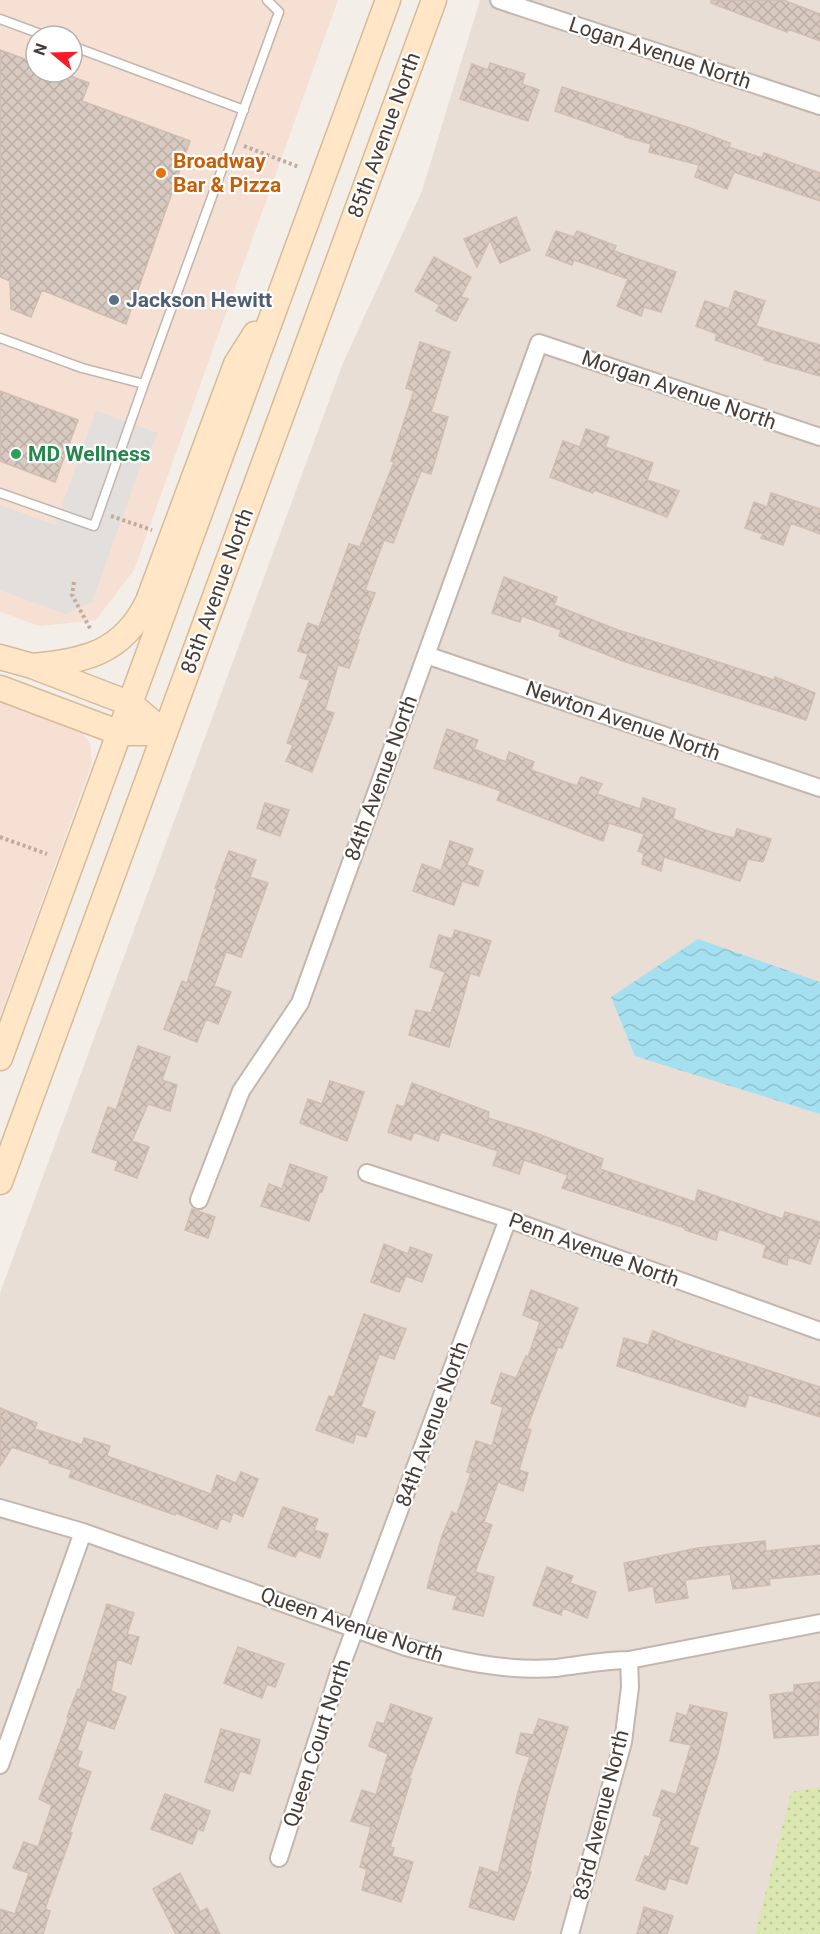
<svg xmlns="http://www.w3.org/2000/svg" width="820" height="1934" font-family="Roboto,sans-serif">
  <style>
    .residential { fill: #e8ded6 }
    .commercial { fill: #f5e0d3; fill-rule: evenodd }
    .grass { fill: url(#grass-dots) }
    .parking { fill: #e2dfdc }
    .water { fill: url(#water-waves) }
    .building { fill: url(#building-cross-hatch); stroke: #d0bdb0; stroke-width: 1.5 }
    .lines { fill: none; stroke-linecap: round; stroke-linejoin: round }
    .lane-casing { stroke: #c2b6ad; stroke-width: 11 }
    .street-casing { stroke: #c2b6ad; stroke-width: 20 }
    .secondary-casing { stroke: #d6ba9a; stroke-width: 27 }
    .path { stroke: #c1ac9c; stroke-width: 4; stroke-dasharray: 3 3; stroke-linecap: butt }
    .lane { stroke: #fff; stroke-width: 8 }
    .street { stroke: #fff; stroke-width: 16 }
    .secondary { stroke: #fee6c7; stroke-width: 24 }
    .food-dot { fill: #e8710a; stroke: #fff; stroke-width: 2 }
    .service-dot { fill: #5c6f8a; stroke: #fff; stroke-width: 2 }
    .leisure-dot { fill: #2e9e5b; stroke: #fff; stroke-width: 2 }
    .labels { text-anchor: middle; stroke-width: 4.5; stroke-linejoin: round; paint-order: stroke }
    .street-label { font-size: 21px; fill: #473d36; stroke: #fff }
    .food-label { font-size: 21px; font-weight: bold; fill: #c56008; stroke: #fff; text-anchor: start }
    .service-label { font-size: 21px; font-weight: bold; fill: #4e5e75; stroke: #fff; text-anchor: start }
    .leisure-label { font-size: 21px; font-weight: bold; fill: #27864d; stroke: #fff; text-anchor: start }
  </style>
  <defs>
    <pattern id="grass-dots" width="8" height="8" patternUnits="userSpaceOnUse" patternTransform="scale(1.5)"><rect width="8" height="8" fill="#dae7b1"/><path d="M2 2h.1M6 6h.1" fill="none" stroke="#bcc799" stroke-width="1.8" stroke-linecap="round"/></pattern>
    <pattern id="water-waves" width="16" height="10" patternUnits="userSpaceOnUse" patternTransform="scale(1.5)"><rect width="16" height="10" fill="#a5e0f0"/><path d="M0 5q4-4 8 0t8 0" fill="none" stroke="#8fc1ce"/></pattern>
    <pattern id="building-cross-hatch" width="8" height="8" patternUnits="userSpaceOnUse" patternTransform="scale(1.5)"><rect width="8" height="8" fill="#d8cac0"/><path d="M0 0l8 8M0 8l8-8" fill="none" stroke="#bbaea6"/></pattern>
  </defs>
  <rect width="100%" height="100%" fill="#f4eee8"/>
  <path class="residential" d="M480,0H820V1934H0V1293L343,363L422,191Z"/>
  <path class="commercial" d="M0,0H338L134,570L96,620L40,626L0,612ZM36,36H72V72H36Z
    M0,699L80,730L90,743L92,763L0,1017Z"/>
  <path class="grass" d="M820,1787V1934H755L791,1792Z"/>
  <path class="parking" d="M96,411L158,433L149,452L144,456L92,602L66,614L0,590V505L55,525Z"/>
  <path class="water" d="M698,939L820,982V1114L635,1056L611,997Z"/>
  <path class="building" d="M711,0H783L820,14V41L788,29L787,32L711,3Z
    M0,50L36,63V72H60L89,83L82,101L190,141L126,324L42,290L31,317L11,309L10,281L0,277Z
    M490,63L525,74L522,84L539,90L528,121L460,99L472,64L488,70Z
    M562,87L690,128L730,143L729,147L762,158L764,153L820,173V201L734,172L727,189L695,177L699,165L649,152L651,144L625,137L626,136L555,111Z
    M516,217L530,250L500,263L490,240L477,267L464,239Z
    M556,231L574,237L577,231L616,246L614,251L676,272L661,312L644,307L641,316L617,306L628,279L574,260L572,265L546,255Z
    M434,257L471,277L461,297L468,299L456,321L436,311L440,305L415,291Z
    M735,291L765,301L756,326L820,345V376L764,360L765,357L715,340L717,334L696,326L705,301L729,309Z
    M420,342L450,352L431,412L448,417L431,474L421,471L393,543L384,540L365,590L375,593L357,640H359L349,668L338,665L325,710L334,713L312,772L286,761L293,745L287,743L310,680L300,678L308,654L298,651L308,623L319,627L349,544L360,547L394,462L391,461L414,391L406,388Z
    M0,391L78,420L55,482L0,461Z
    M586,429L609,437L605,447L653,463L647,480L679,491L667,517L594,490L593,493L550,477L563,441L580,447Z
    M771,493L820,509V534L791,523L783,545L761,538L763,534L745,528L754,502L767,507Z
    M504,577L557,597L554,605L618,630L774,680L775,677L815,693L806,720L623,661L559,636L561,630L522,616L520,622L492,613Z
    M447,729L478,740L474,749L506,762L509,752L534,762L531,770L577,786L581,777L602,784L597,794L640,809L643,798L675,809L673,819L714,833L734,838L737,829L771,839L763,862L748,859L740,881L664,857L661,871L642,864L644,853L638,851L644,834L609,823L603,841L497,800L501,791L434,768Z
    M265,803L289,810L280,836L257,828Z
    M450,841L473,849L467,865L483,871L478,886L462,881L454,905L413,891L422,864L441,871Z
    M229,851L256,860L250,877L268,883L241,957L226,952L214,986L231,992L218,1024L206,1019L197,1042L164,1029L182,981L187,983L217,888H215Z
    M455,930L491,941L479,976L470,973L449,1047L409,1035L416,1010L431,1013L445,972L430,967L439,935L452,939Z
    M138,1046L170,1057L162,1080L177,1085L170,1111L148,1104L132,1141L149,1147L137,1178L115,1170L118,1161L92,1152L108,1107L116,1110Z
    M330,1081L364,1092L347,1141L300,1123L308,1099L322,1104Z
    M412,1083L489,1112L488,1118L533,1132L603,1159L600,1169L695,1202L698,1190L783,1219L785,1212L820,1222V1235L810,1264L788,1257L787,1265L763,1257L766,1245L719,1229L716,1240L685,1230V1228L562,1188L568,1175L524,1160L519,1174L493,1165L498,1151L441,1132L438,1141L414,1132L411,1140L388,1132L397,1105L404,1107Z
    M290,1164L327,1177L322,1192L319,1193L309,1221L261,1206L269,1184L282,1189Z
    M192,1209L215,1217L208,1238L185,1230Z
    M384,1244L408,1254L410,1247L432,1255L422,1282L406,1276L399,1292L371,1282Z
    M531,1290L578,1308L562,1348L558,1347L527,1428L531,1430L519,1470L528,1473L523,1491L498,1482L484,1522L492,1525L475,1572L494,1577L483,1616L453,1609L457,1596L427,1588L442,1536L452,1512L457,1514L471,1473L467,1472L476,1441L492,1446L503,1407L491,1403L501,1373L516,1378L526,1356L528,1357L540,1322L523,1315Z
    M364,1314L406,1329L394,1359L379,1354L361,1407L375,1412L366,1437L356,1434L353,1443L316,1430L329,1396L334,1397Z
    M653,1331L683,1343L820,1387V1417L749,1395L745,1407L617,1366L624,1338L648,1345Z
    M0,1408L37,1423L35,1429L82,1445L84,1438L110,1446L107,1456L211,1494L217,1475L236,1483L241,1472L258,1479L243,1517L233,1512L230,1522L221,1518L217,1529L176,1513L175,1515L69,1477L72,1470L49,1463V1460L12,1447L0,1466Z
    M283,1507L318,1519L314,1530L328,1534L320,1558L299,1550L295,1557L268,1547Z
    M765,1541L766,1551L820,1545V1574L769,1579L770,1585L733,1589L730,1574L685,1580L688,1598L656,1603L653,1586L629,1591L624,1563L698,1548Z
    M547,1567L573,1576L570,1583L596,1592L587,1618L563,1608L561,1615L533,1605Z
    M107,1604L134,1613L127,1634L139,1637L131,1664L117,1659L111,1691L126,1697L114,1729L87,1720L77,1750L82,1752L77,1767L91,1772L70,1832L72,1833L45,1909L50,1911L43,1934H0V1909L15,1914L29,1873L13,1868L24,1842L38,1847L52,1805L39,1799L69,1717H67L78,1689L80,1690Z
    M238,1647L284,1664L275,1687L267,1684L262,1698L224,1683Z
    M820,1682L818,1735L774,1738L770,1695L794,1692V1685Z
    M391,1704L432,1718L409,1779H411L390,1847L394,1848L392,1856L413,1862L401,1902L362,1890L367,1869L360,1867L371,1827L351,1821L362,1790L376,1795L388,1754L369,1746L377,1722L384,1724Z
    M690,1705L727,1713L718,1754L689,1845L698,1848L687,1884L669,1878L665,1890L636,1880L645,1856L649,1857L662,1818L653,1815L662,1790L676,1795L691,1745L670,1741L677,1713L687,1716Z
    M539,1719L568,1727L547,1799L529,1872H531L514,1920L469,1907L480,1867L498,1873L518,1792L530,1757L516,1753L521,1733L533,1735Z
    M221,1729L260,1740L250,1774L240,1771L233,1791L205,1782Z
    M165,1794L210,1811L203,1831L198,1829L192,1844L151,1829Z
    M180,1873L200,1912L207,1908L220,1934H176L153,1889Z
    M644,1907L673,1916L667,1934H637Z"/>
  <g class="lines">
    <defs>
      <path id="lane" d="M0,19L46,36
        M72,46L244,110
        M0,338L82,368L144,384L279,12L267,0
        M0,493L94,526L144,384"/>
      <path id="street" d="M499,0L820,106
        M426,655L820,788
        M367,1173L508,1219L820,1331
        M199,1200L241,1091L300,1003L539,343L820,437
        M0,1508L83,1532L406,1647C455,1660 505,1672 556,1668C581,1665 604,1660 629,1660L820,1623
        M0,1765L83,1532
        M279,1858L340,1669L508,1219
        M570,1934L623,1742L630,1687L629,1660"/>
      <path id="secondary" d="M0,657L32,666L131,704L165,733
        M32,666C85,661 123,653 148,601L236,364L255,334
        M0,688L120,733H165
        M0,1058L388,0
        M0,1182L434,0"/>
    </defs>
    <use href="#lane" class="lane-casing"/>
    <use href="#street" class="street-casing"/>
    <use href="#secondary" class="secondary-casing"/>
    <path class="path" d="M244,146L299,167
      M111,516L152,530
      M74,582L72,595L91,630
      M0,837L47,854"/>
    <use href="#lane" class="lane"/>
    <use href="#street" class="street"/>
    <use href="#secondary" class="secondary"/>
  </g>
  <circle class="food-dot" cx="161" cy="173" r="6"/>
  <circle class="service-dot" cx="114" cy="300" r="6"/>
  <circle class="leisure-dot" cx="16" cy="454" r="6"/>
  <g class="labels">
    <g class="street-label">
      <text transform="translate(660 53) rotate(18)" y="7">Logan Avenue North</text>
      <text transform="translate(384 135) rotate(-70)" y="7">85th Avenue North</text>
      <text transform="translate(679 390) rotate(19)" y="7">Morgan Avenue North</text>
      <text transform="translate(217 591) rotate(-70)" y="7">85th Avenue North</text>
      <text transform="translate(623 721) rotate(19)" y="7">Newton Avenue North</text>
      <text transform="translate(381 778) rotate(-70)" y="7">84th Avenue North</text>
      <text transform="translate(594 1250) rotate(20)" y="7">Penn Avenue North</text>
      <text transform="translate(432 1424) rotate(-70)" y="7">84th Avenue North</text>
      <text transform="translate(352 1625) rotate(19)" y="7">Queen Avenue North</text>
      <text transform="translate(317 1743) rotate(-72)" y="7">Queen Court North</text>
      <text transform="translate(601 1815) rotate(-76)" y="7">83rd Avenue North</text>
    </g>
    <g class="food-label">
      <text x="173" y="168">Broadway<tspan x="173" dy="24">Bar &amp; Pizza</tspan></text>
    </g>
    <g class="service-label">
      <text x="126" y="307">Jackson Hewitt</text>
    </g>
    <g class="leisure-label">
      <text x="28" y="461">MD Wellness</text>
    </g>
  </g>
  <g transform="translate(54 54) rotate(289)"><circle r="28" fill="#ffffff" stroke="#b5b1af" stroke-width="1.5"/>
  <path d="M0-4.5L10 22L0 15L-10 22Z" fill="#f81b26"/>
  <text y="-9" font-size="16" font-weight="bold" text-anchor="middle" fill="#473d36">N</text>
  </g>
</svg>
